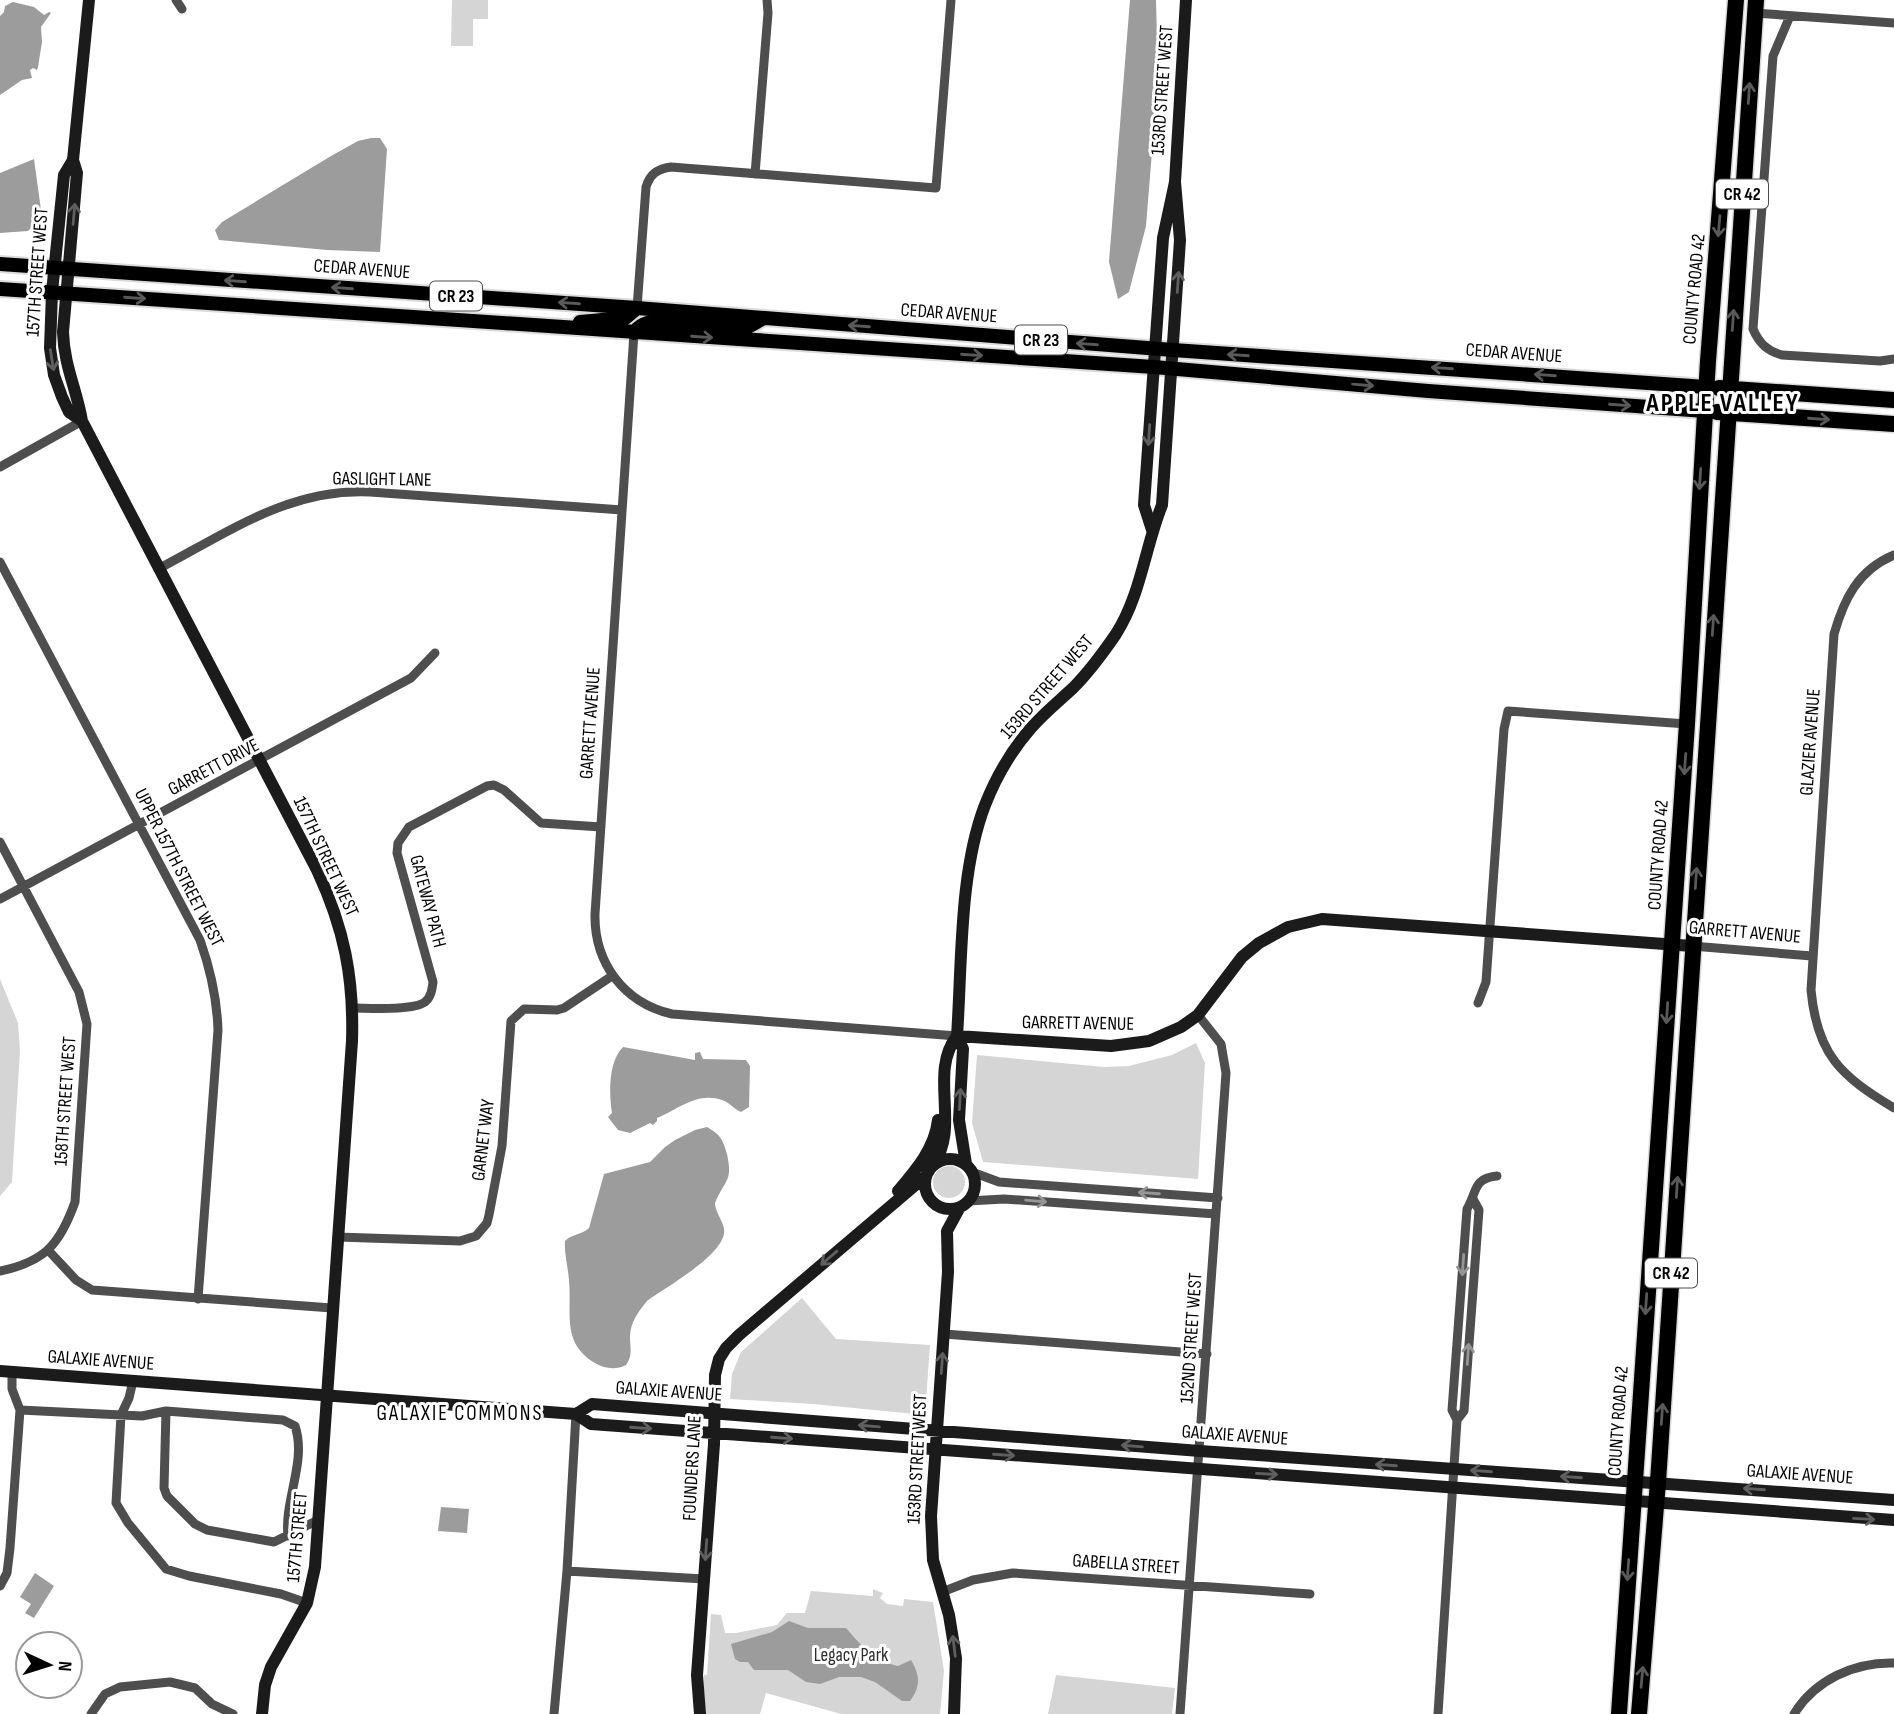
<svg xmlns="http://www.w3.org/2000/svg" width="1894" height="1714" font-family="'Sofia Sans Condensed',sans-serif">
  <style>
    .green { fill: #d5d5d5 }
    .water { fill: #9c9c9c }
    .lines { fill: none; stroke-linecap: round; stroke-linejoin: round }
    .primary-casing { stroke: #dbdbdb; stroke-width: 18 }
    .highway-casing { stroke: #dbdbdb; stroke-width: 19 }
    .street { stroke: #4e4e4e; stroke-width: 9 }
    .secondary { stroke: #1b1b1b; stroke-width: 12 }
    .primary { stroke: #000; stroke-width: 14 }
    .highway { stroke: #000; stroke-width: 16 }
    .oneway { stroke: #595959 }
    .oneway2 { stroke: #5f5f5f }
    .oneway3 { stroke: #959595 }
    .labels { text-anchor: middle; stroke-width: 6; stroke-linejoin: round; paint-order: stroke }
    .shield { fill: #fff; stroke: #4c4c4c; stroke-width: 2 }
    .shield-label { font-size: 18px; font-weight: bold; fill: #000 }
    .street-label { font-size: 19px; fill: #000; stroke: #fff }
    .park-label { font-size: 19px; fill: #2c2c2c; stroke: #fff }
    .neighbourhood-label { font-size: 21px; letter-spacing: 2px; fill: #000; stroke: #fff }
    .district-label { font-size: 26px; font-weight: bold; letter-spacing: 2px; fill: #000; stroke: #fff }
  </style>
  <rect width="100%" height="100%" fill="#fff"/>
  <path class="green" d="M452,0H488V19H473V46H451Z
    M0,979L18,1023L20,1051L12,1182L0,1196Z
    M1196,1043L1205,1063L1198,1179L983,1162L972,1123L977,1055L1104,1067L1129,1066L1172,1055Z
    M933 1182a16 16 0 1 1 32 0a16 16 0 1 1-32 0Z
    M802,1298L836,1339L930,1345L925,1415L813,1404L730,1399L732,1374L741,1352Z
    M873,1589L883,1593L880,1598L887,1604L903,1606L904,1599L933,1602L944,1671L940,1714H841L766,1693L760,1714H706L703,1698L704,1675H707L711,1614L721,1615L725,1633H736L777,1625L787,1613H805L811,1591L873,1596Z
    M1056,1675L1175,1688L1172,1714H1048Z"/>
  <path class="water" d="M1130,0H1156L1158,77L1146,226L1129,292L1118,299L1109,262Z
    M13,2L34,7L44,15L49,12L51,13L41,27L42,42L38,67L37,70L33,68L30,70L32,78L22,80L0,95V16L4,12L5,6Z
    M371,138H380L387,149L380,252L327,250L219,240L215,230L222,222L331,156L358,141Z
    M34,159L41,210L39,219L28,231L0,233V173Z
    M623,1047L695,1060V1053L700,1052L703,1059L746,1060L750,1066L749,1107L741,1112C734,1109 729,1102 722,1100C697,1091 677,1110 657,1118V1121L653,1125L650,1123L630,1133L618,1130L608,1117L612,1113C609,1094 608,1062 623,1047Z
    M707,1127C721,1135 723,1140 727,1154C733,1182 725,1179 715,1203C715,1214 726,1223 724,1234C719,1258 666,1287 647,1301C638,1312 630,1323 630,1337C630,1348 633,1355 626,1365C616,1370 605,1369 595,1363C561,1343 572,1313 569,1280C568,1267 564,1253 565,1241C571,1234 582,1235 589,1228L604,1174L650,1162L665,1147L675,1140L695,1130Z
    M441,1507L469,1509L467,1533L438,1531Z
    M35,1573L54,1586L34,1618L25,1613L31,1604L20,1597Z
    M789,1621L808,1628H846C861,1646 875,1661 898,1666L911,1660C920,1675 921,1686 910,1701H902L875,1682L861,1677H839L820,1684L806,1682L788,1670H754L748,1662H740L735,1659L731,1644L772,1632Z"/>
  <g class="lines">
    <defs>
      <path id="primary" d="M0,264L637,308L1173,350L1706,387
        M0,289L1154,367L1428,391L1705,411
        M580,322L625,318L637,308
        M634,333C650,305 721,333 747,327C752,325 758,321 762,319"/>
      <path id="highway" d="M1719,388L1894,400
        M1717,412L1894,424
        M1619,1714L1687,724L1708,361L1736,0
        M1639,1714L1658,1482L1756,0"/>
    </defs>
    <use href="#primary" class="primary-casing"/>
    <use href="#highway" class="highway-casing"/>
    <path class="street" d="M176,0L182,9
      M1754,13L1894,23
      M1790,16L1773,56L1753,329C1759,343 1767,351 1782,355L1880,361L1894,359
      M755,174L768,13L767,0
      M637,308L646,187C650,174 657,169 671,167L936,188L951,0
      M634,333L595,914C594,963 624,1003 672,1014L957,1036
      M0,467L82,421
      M1894,555C1858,570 1844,599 1834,634L1811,990C1817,1055 1841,1076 1894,1108
      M0,562L200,940C211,971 217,998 218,1030L198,1299
      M158,569C227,533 289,488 370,492L622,510
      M0,842L79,992L87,1024L75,1202C60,1244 45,1262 0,1271
      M0,899L411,678L435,653
      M1692,946L1812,956
      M1478,1003L1486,982L1504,729L1508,711L1687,724
      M353,1008C369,1008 413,1011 425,1002C431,997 432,990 433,982L397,853L398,843L409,827L487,786L494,785L504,790L541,823L601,827
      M972,1172L999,1182L1218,1198
      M968,1201L1004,1199L1216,1214
      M337,1237L460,1241L476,1236L487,1223L489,1215L502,1146L511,1021L524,1009L557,1010L564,1008L612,976
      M48,1250L76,1280L92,1290L332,1308
      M944,1334L1207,1354
      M133,1381L129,1398L121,1415L116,1503L128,1523L166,1569L189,1576L281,1594L307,1603
      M20,1410L142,1416L166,1411L283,1420L295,1426C307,1461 284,1500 288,1536
      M166,1411L164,1488L167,1496L195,1524L207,1530L274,1542L318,1520
      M576,1414L567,1571L704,1579
      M1457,1420L1464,1411L1479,1210L1473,1199
      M0,1586L7,1573L10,1548L20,1410L12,1389V1372
      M942,1592L973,1580L1013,1573L1310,1594
      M91,1714L105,1694L120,1687L170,1682L195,1688L212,1704L233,1714
      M554,1714L567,1571
      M1180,1714L1226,1073L1221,1044L1198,1015
      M1438,1714L1457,1420L1452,1410L1467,1209C1477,1192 1473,1178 1497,1176
      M1794,1714C1815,1680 1854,1662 1894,1663"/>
    <path class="secondary" d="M89,0L73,160L77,173L63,332C64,366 77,390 82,421L317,870C344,928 354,977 352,1041L315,1567L307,1603L271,1667L265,1685L262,1714
      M73,160L64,175L52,292L50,348L54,375L62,397L69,412L82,421
      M1152,530L1144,505L1163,238L1175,182L1186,0
      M957,1036L1111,1046L1149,1041L1181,1027L1198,1015L1242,957L1259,943L1288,927L1322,919L1692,946
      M925 1184a25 25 0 1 1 50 0a25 25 0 1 1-50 0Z
      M966,1164L959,1120L963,1049L957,1036C962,964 959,872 985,805C996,777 1011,751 1031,728C1044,713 1059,701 1073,688C1089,672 1103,653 1116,634C1141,595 1145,547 1162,505L1180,240L1175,182
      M933,1165C961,1127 928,1073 957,1036
      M898,1191C916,1170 935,1148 938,1120
      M0,1371L576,1414L591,1424L1894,1520
      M576,1414L592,1404L1200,1451L1894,1500
      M700,1714L697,1675L714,1444L715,1375L719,1359L726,1348L739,1335L926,1176
      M954,1714L956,1658L949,1615L933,1560L931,1516L948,1272L947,1231L960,1207"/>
    <use href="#primary" class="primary"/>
    <use href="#highway" class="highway"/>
  </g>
  <defs><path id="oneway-shaft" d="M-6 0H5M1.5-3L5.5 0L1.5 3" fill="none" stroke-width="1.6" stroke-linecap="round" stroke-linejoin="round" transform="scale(1.75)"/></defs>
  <g class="oneway">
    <use href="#oneway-shaft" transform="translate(1749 93) rotate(-86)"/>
    <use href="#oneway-shaft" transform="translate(1719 226) rotate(95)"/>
    <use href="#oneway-shaft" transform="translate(235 281) rotate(-176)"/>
    <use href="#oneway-shaft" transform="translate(342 288) rotate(-176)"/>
    <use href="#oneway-shaft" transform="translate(135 298) rotate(4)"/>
    <use href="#oneway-shaft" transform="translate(569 303) rotate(-176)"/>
    <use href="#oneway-shaft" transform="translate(1733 320) rotate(-86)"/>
    <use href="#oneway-shaft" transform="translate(859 326) rotate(-176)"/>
    <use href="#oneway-shaft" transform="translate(702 337) rotate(4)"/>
    <use href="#oneway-shaft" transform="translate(1087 344) rotate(-176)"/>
    <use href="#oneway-shaft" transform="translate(972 355) rotate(4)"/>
    <use href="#oneway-shaft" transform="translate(1238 355) rotate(-176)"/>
    <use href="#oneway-shaft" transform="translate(1442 368) rotate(-176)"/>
    <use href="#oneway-shaft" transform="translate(1545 375) rotate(-176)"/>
    <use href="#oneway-shaft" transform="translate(1363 385) rotate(5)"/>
    <use href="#oneway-shaft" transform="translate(1620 405) rotate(4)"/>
    <use href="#oneway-shaft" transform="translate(1819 419) rotate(4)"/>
    <use href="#oneway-shaft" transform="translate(1700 479) rotate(94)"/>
    <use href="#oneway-shaft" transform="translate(1713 625) rotate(-86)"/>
    <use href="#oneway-shaft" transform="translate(1685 764) rotate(94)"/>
    <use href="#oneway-shaft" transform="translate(1696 878) rotate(-86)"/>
    <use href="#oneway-shaft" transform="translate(1667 1013) rotate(94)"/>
    <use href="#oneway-shaft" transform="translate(1677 1187) rotate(-86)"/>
    <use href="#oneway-shaft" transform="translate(1646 1304) rotate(94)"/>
    <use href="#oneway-shaft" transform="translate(1662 1414) rotate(-86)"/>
    <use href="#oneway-shaft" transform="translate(1628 1570) rotate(94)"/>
    <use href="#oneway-shaft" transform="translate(1642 1677) rotate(-85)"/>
  </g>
  <g class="oneway2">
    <use href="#oneway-shaft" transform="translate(74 214) rotate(-85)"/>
    <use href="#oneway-shaft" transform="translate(1178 282) rotate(-86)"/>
    <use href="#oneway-shaft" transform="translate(52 360) rotate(81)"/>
    <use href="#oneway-shaft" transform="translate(1149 435) rotate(94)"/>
    <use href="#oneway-shaft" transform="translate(960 1099) rotate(-87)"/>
    <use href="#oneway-shaft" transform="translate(829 1258) rotate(139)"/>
    <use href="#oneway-shaft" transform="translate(942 1363) rotate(-86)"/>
    <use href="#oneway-shaft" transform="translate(869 1426) rotate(-175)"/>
    <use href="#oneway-shaft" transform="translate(641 1428) rotate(4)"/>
    <use href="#oneway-shaft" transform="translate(782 1438) rotate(4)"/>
    <use href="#oneway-shaft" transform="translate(1132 1446) rotate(-175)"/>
    <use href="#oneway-shaft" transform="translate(1004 1455) rotate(4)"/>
    <use href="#oneway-shaft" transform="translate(1386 1465) rotate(-176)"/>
    <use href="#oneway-shaft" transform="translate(1481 1471) rotate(-176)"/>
    <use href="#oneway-shaft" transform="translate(1267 1474) rotate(3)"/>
    <use href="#oneway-shaft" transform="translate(1571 1477) rotate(-176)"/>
    <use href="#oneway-shaft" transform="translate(1754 1489) rotate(-176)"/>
    <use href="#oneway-shaft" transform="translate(1864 1519) rotate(3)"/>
    <use href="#oneway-shaft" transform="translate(706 1550) rotate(94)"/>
    <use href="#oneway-shaft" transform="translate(954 1646) rotate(-97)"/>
  </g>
  <g class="oneway3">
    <use href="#oneway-shaft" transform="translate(1149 1193) rotate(-176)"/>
    <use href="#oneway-shaft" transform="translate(1036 1201) rotate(5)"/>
    <use href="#oneway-shaft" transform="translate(1463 1265) rotate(94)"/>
    <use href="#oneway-shaft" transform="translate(1468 1354) rotate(-86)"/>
  </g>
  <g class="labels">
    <g class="shield">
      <rect x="1716" y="179.5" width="52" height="29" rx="5"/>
      <rect x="430" y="281.5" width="52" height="29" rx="5"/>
      <rect x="1015" y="325.5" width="52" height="29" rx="5"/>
      <rect x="1645" y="1258.5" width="52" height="29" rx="5"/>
    </g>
    <g class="shield-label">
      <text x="1742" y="200">CR 42</text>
      <text x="456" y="302">CR 23</text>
      <text x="1041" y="346">CR 23</text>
      <text x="1671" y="1279">CR 42</text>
    </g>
    <g class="street-label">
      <text transform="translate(1161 90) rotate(-86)" y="7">153RD STREET WEST</text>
      <text transform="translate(362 268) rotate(4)" y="7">CEDAR AVENUE</text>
      <text transform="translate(36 272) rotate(-86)" y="7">157TH STREET WEST</text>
      <text transform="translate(1693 289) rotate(-85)" y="7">COUNTY ROAD 42</text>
      <text transform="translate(949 312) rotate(4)" y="7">CEDAR AVENUE</text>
      <text transform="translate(1514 352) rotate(4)" y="7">CEDAR AVENUE</text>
      <text transform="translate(382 478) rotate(1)" y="7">GASLIGHT LANE</text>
      <text transform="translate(1046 686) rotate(-49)" y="7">153RD STREET WEST</text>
      <text transform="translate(589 723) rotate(-86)" y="7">GARRETT AVENUE</text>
      <text transform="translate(1809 742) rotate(-86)" y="7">GLAZIER AVENUE</text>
      <text transform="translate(213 766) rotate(-28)" y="7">GARRETT DRIVE</text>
      <text transform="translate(1657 855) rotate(-86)" y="7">COUNTY ROAD 42</text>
      <text transform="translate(327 856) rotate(65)" y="7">157TH STREET WEST</text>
      <text transform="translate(180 867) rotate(63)" y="7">UPPER 157TH STREET WEST</text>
      <text transform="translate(429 901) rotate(75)" y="7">GATEWAY PATH</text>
      <text transform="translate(1745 931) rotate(5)" y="7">GARRETT AVENUE</text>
      <text transform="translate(1078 1022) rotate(1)" y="7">GARRETT AVENUE</text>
      <text transform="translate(64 1101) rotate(-86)" y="7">158TH STREET WEST</text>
      <text transform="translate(482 1140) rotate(-83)" y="7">GARNET WAY</text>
      <text transform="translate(1190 1338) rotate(-86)" y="7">152ND STREET WEST</text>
      <text transform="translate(101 1359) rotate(4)" y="7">GALAXIE AVENUE</text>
      <text transform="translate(669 1390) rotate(4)" y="7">GALAXIE AVENUE</text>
      <text transform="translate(1617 1421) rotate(-86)" y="7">COUNTY ROAD 42</text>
      <text transform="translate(1235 1434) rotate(4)" y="7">GALAXIE AVENUE</text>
      <text transform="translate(916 1459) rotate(-87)" y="7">153RD STREET WEST</text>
      <text transform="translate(691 1468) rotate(-87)" y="7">FOUNDERS LANE</text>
      <text transform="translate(1800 1473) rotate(4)" y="7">GALAXIE AVENUE</text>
      <text transform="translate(296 1537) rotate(-85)" y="7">157TH STREET</text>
      <text transform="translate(1126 1563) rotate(4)" y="7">GABELLA STREET</text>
    </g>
    <g class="park-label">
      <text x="851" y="1661">Legacy Park</text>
    </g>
    <g class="neighbourhood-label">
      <text x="460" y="1420">GALAXIE COMMONS</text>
    </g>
    <g class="district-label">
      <text x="1723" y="411">APPLE VALLEY</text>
    </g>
  </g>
  <g transform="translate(49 1665) rotate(94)"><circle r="33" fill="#ffffff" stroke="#999999" stroke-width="2"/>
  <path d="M0-5L12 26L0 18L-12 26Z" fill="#000000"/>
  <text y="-10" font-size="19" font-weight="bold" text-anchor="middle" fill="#000000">N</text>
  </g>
</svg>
